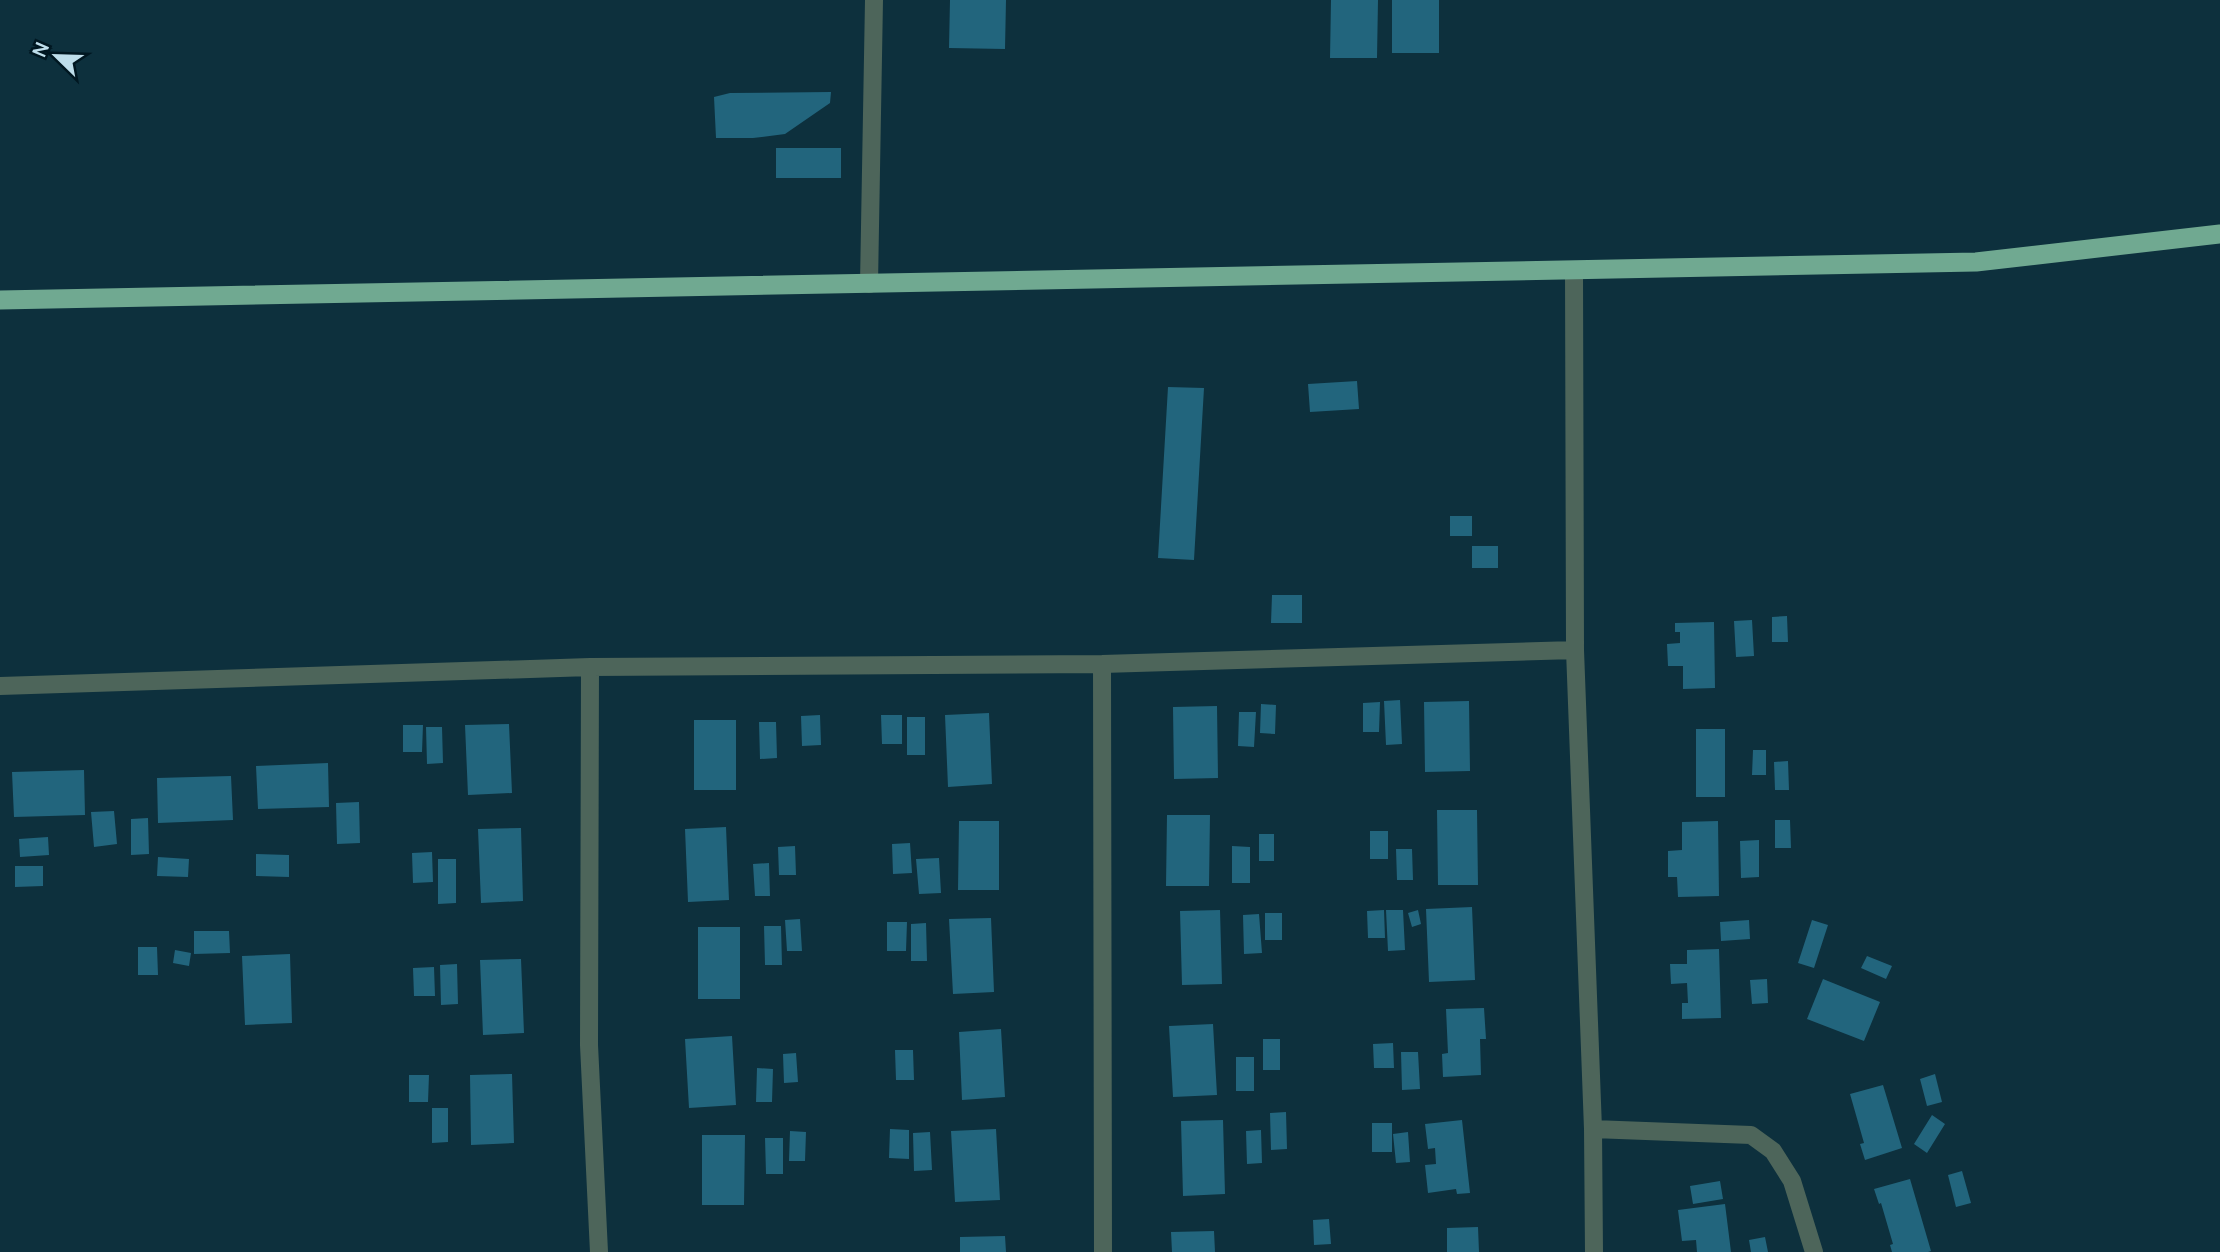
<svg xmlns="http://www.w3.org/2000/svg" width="2220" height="1252" font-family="Manrope,sans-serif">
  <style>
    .building { fill: #22657d }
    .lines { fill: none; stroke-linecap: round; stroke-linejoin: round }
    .minor { stroke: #4d655a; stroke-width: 18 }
    .trunk { stroke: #70a991; stroke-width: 19 }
  </style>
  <rect width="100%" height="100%" fill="#0d303d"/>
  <path class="building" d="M950,0H1006L1005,49L949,48Z
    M1331,0H1378L1377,58H1330Z
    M1392,0H1439V53H1392Z
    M831,92L830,103L785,134L753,138H716L714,97L730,93Z
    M776,148H841V178H776Z
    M1357,381L1359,409L1310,412L1308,384Z
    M1168,387L1204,388L1194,560L1158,558Z
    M1450,516H1472V536H1450Z
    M1472,546H1498V568H1472Z
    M1272,595H1302V623H1271Z
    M1787,616L1788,642H1772V617Z
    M1752,620L1754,656L1736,657L1734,621Z
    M1714,622L1715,688L1683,689V666H1668L1667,644L1680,643V632H1675V623Z
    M1400,700L1402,744L1386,745L1384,701Z
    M1469,701L1470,771L1425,772L1424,702Z
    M1380,702L1379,732H1363V703Z
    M1261,704L1276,705L1275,734L1260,733Z
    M1217,706L1218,778L1174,779L1173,707Z
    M1239,712H1256L1254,747L1238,746Z
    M989,713L992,784L948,787L945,715Z
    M820,715L821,745L802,746L801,716Z
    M881,715H902V744H882Z
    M907,717H925V755H907Z
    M694,720H736V790H694Z
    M759,722H776L777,758L760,759Z
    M509,724L512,793L468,795L465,725Z
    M403,725H423L422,752H403Z
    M426,727H442L443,763L427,764Z
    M1696,729H1725V797H1696Z
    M1753,750H1766V775H1752Z
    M1788,761L1789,790H1775L1774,762Z
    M328,763L329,807L258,809L256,766Z
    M84,770L85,815L14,817L12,772Z
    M231,776L233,820L158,823L157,778Z
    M359,802L360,843L337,844L336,803Z
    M1437,810H1477L1478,885H1438Z
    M114,811L117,844L94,847L91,812Z
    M1167,815H1210L1209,886H1166Z
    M148,818L149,854L131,855V819Z
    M1775,820H1790L1791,848H1775Z
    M959,821H999V890H958Z
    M1718,821L1719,896L1678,897L1677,877H1668V851L1682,850V822Z
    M726,827L729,900L688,902L685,829Z
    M521,828L523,901L481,903L478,829Z
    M1370,831H1388V859H1370Z
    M1259,834H1274V861H1259Z
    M48,837L49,855L20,857L19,839Z
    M1759,840V877L1741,878L1740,841Z
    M910,843L912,873L893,874L892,844Z
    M795,846L796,875H779L778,847Z
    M1232,846L1250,847V883H1232Z
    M1396,849H1412L1413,880H1397Z
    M432,852L433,882L413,883L412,853Z
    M256,854L289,855V877L256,876Z
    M158,857L189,859L188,877L157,876Z
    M939,858L941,893L919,894L916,859Z
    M438,859H456V903L438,904Z
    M769,863L770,896H755L753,864Z
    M15,866H43V886L15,887Z
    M1472,907L1475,980L1429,982L1426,909Z
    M1220,910L1222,984L1182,985L1180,911Z
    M1384,910L1385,938H1368L1367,911Z
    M1386,910H1403L1405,950L1388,951Z
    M1418,910L1421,924L1412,927L1408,913Z
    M1265,913H1282V940H1265Z
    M1259,914L1262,953L1244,954L1243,915Z
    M991,918L994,992L953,994L949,919Z
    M800,919L802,951H787L785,920Z
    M1749,920L1750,939L1721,941L1720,922Z
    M1812,920L1828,925L1814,968L1798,963Z
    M887,922H907L906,951H887Z
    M926,923L927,961H911V924Z
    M764,926H781L782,965H765Z
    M698,927H740V999H698Z
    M194,931H229L230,953L194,954Z
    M138,947H157L158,975H138Z
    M1719,949L1721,1018L1682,1019V1003H1688L1687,983L1671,984L1670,964H1687V950Z
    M175,950L191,953L189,966L173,963Z
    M290,954L292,1023L245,1025L242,956Z
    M1867,956L1892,966L1886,979L1861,968Z
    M521,959L524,1033L483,1035L480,960Z
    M457,964L458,1004L441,1005L440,965Z
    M434,967L435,996H414L413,968Z
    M1767,979L1768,1003L1752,1004L1750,980Z
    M1823,979L1880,1002L1864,1041L1807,1019Z
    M1484,1008L1486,1039H1480L1481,1075L1443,1077L1442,1054L1448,1053L1446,1009Z
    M1213,1024L1217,1095L1173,1097L1169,1026Z
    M1001,1029L1005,1097L962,1100L959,1032Z
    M732,1036L736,1105L689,1108L685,1039Z
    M1263,1039H1280V1070H1263Z
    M1393,1043L1394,1068H1374L1373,1044Z
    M895,1050H913L914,1080H896Z
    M1401,1052H1418L1420,1089L1402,1090Z
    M796,1053L798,1082L784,1083L783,1054Z
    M1236,1057H1254V1091H1236Z
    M757,1068L773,1069L772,1102H756Z
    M512,1074L514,1143L471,1145L470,1075Z
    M1935,1074L1942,1102L1927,1106L1920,1079Z
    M409,1075H429L428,1102H409Z
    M1883,1085L1902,1148L1865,1160L1860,1144L1864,1143L1850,1094Z
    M432,1108H448V1142L432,1143Z
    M1286,1112L1287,1149L1271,1150L1270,1113Z
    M1932,1115L1945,1124L1927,1153L1914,1144Z
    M1223,1120L1225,1194L1183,1196L1181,1121Z
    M1462,1120L1470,1193L1457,1194L1456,1189L1428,1193L1425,1165L1436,1164L1435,1148L1428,1149L1425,1124Z
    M1372,1123H1392V1152H1372Z
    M890,1129L909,1130V1159L889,1158Z
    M996,1129L1000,1200L955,1202L951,1131Z
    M1261,1130L1262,1163L1247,1164L1246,1131Z
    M790,1131L806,1132L805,1161H789Z
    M930,1132L932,1170L914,1171L913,1133Z
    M1408,1132L1410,1162L1396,1163L1393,1134Z
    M702,1135H745L744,1205H702Z
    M765,1138H783V1174H766Z
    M1962,1171L1971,1203L1956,1207L1948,1175Z
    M1910,1179L1931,1251L1928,1252H1892L1890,1245L1893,1244L1881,1203L1879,1204L1874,1189Z
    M1720,1181L1723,1199L1693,1204L1690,1186Z
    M1725,1204L1731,1252H1697L1696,1240L1682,1241L1678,1210Z
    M1329,1219L1331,1244L1314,1245L1313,1220Z
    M1478,1227L1479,1252H1447V1228Z
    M1214,1231L1215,1252H1172L1171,1232Z
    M1005,1236L1006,1252H960V1237Z
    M1765,1237L1768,1252H1751L1749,1240Z"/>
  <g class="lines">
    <path class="minor" d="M1574,271L1575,650L1593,1129L1594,1252
      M869,284L874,0
      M1102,664L1103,1252
      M590,667L589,1045L599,1252
      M0,686L590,667L1102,664L1575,650
      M1593,1129L1751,1135L1773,1151L1792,1181L1814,1252"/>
    <path class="trunk" d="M0,300L1976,262L2220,234"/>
  </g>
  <g transform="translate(56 56) rotate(293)" stroke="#001721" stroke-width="5" paint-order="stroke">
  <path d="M0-5L12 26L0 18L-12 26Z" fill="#bedeeb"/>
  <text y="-10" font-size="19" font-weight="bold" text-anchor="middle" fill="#bedeeb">N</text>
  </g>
</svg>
